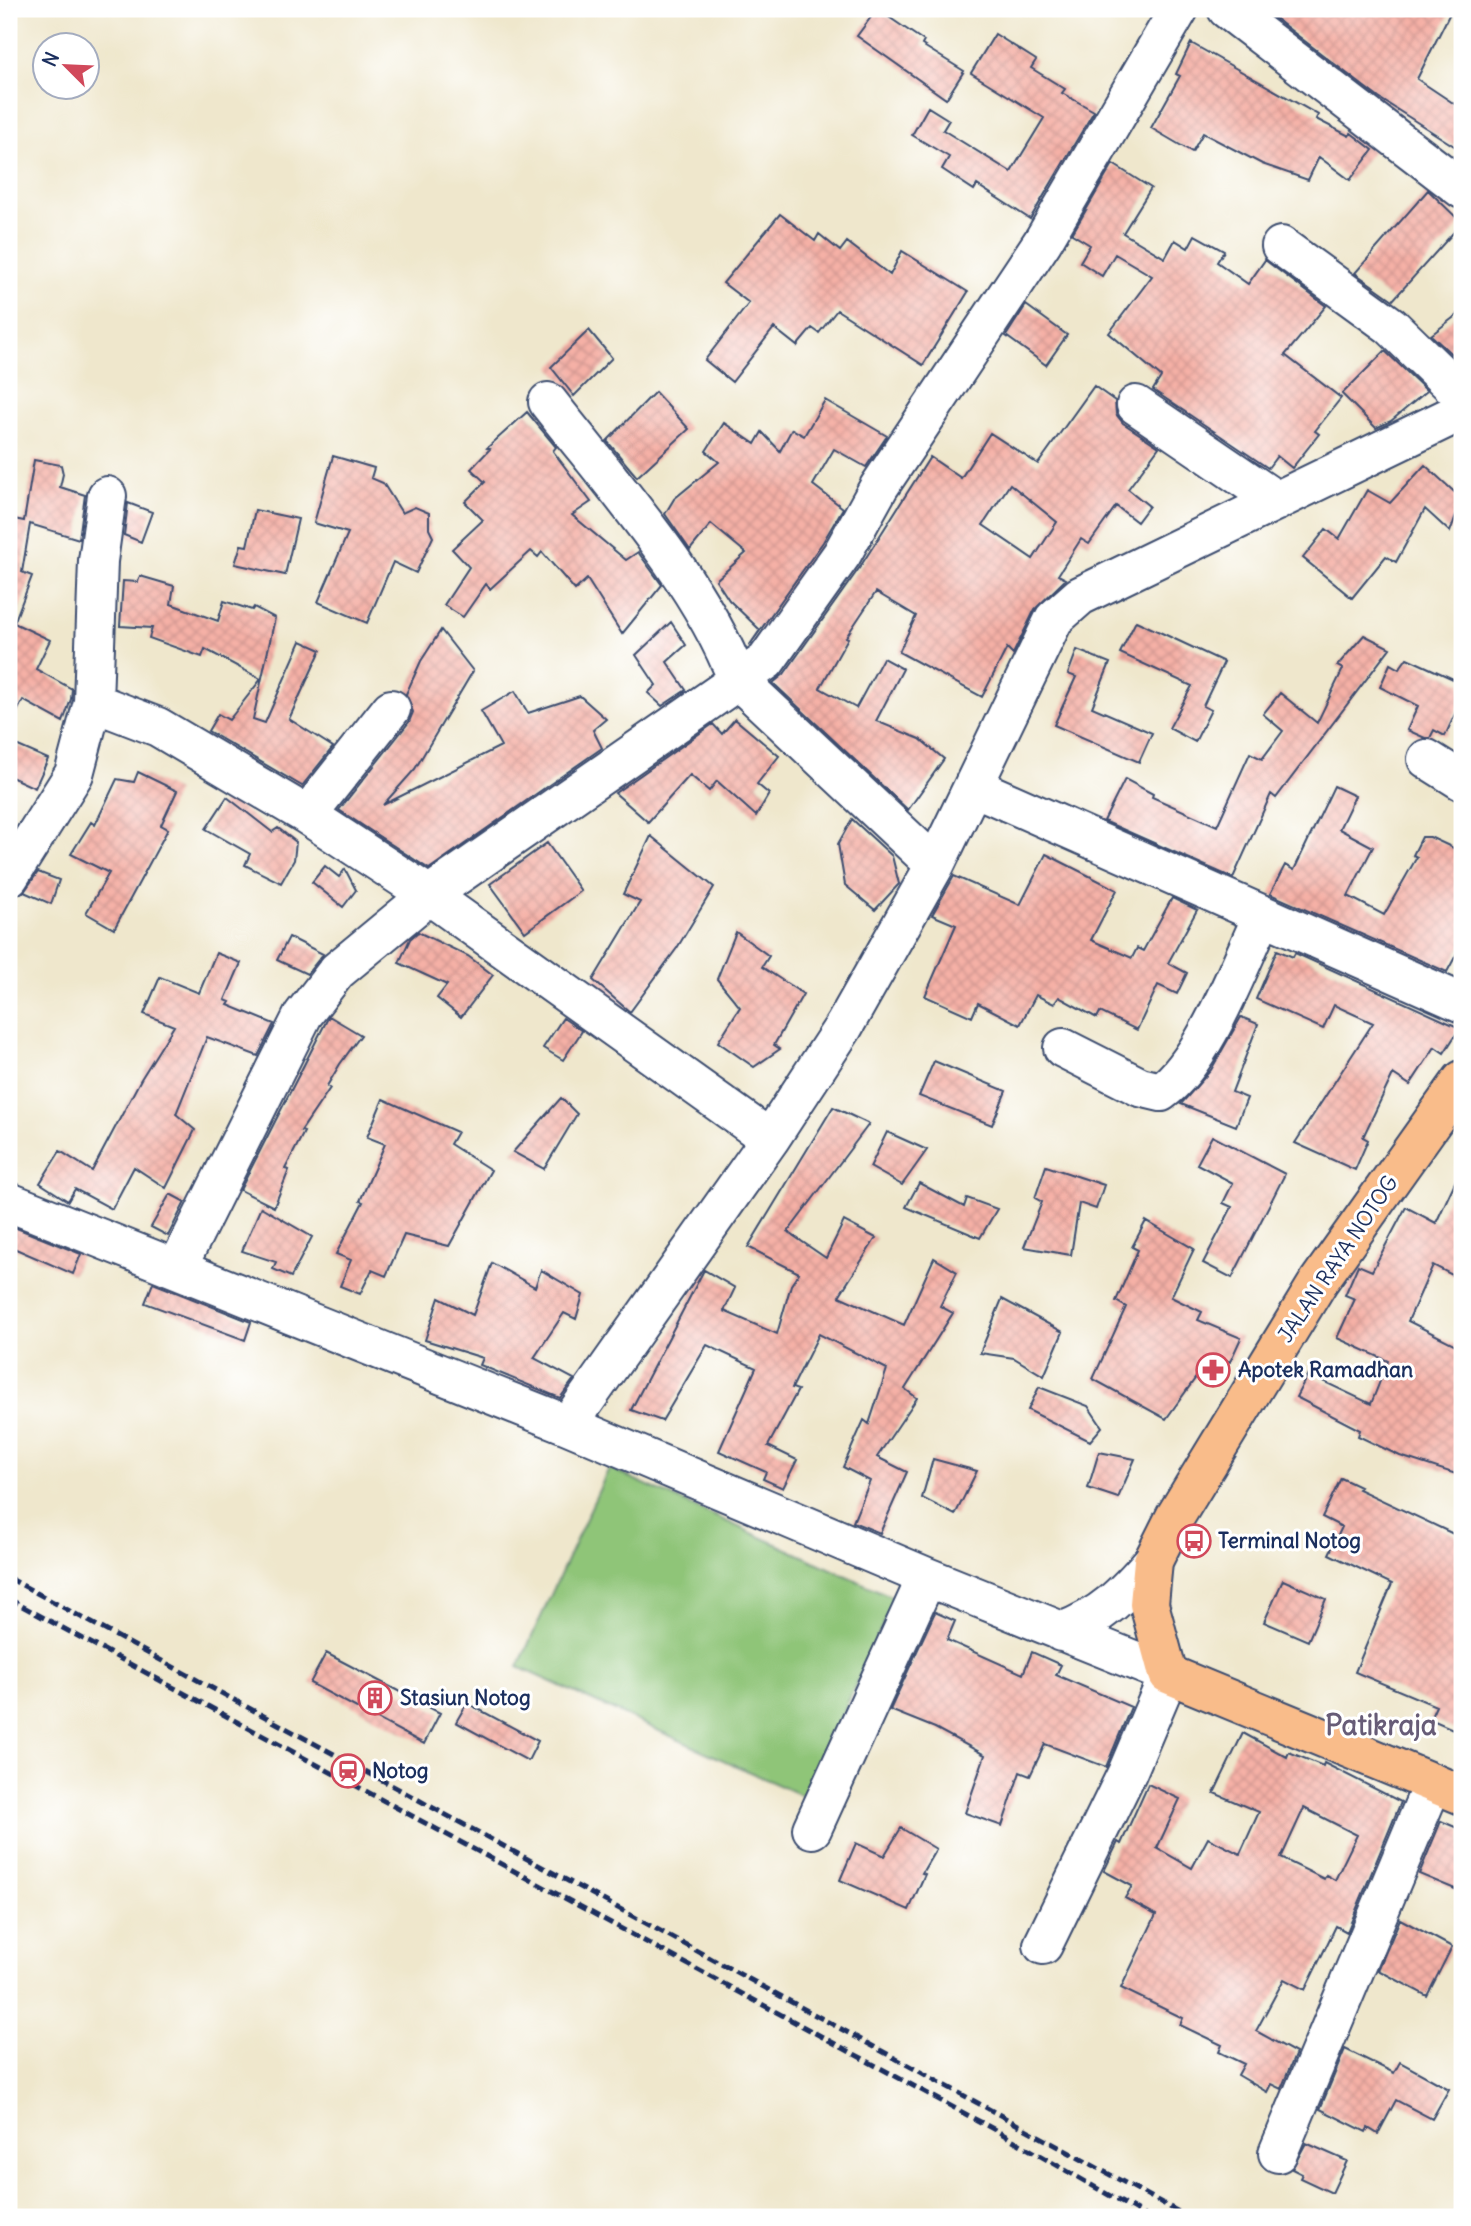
<svg xmlns="http://www.w3.org/2000/svg" width="1471" height="2226" font-family="Delius,sans-serif">
  <style>
    .pitch { fill: #8fc578; stroke: #557a6b; stroke-width: 2 }
    .building { fill: url(#building-cross-hatch); fill-rule: evenodd }
    .lines { fill: none; stroke-linecap: round; stroke-linejoin: round }
    .minor-casing { stroke: #3b4b6e; stroke-width: 42 }
    .highway-casing { stroke: #3b4b6e; stroke-width: 42 }
    .minor { stroke: #fff; stroke-width: 38 }
    .highway { stroke: #f9bc8a; stroke-width: 38 }
    .rail { stroke: #1b2f5e; stroke-width: 5; stroke-dasharray: 10 5; stroke-linecap: butt }
    .labels { text-anchor: middle; stroke-width: 6; stroke-linejoin: round; paint-order: stroke }
    .street-label { font-size: 21px; fill: #1b2f5e; stroke: #fff }
    .poi-label { font-size: 21px; font-weight: bold; fill: #1b2f5e; stroke: #fff; text-anchor: start }
    .district-label { font-size: 28px; font-weight: bold; fill: #675c77; stroke: #fff }
  </style>
  <defs>
    <pattern id="building-cross-hatch" width="8" height="8" patternUnits="userSpaceOnUse" patternTransform="scale(1.75)"><rect width="8" height="8" fill="#f5b0a6"/><path d="M0 0l8 8M0 8l8-8" fill="none" stroke="#d19891"/></pattern>
  </defs>
  <rect width="100%" height="100%" fill="#fff"/>
  <filter id="ink" filterUnits="userSpaceOnUse"><feTurbulence type="fractalNoise" baseFrequency=".0143" numOctaves="2"/><feDisplacementMap in="SourceGraphic" scale="14" xChannelSelector="R" yChannelSelector="G"/><feConvolveMatrix kernelMatrix="1 2 1 2 8 2 1 2 1" color-interpolation-filters="sRGB"/></filter>
  <filter id="wash" filterUnits="userSpaceOnUse"><feTurbulence type="fractalNoise" baseFrequency=".00686" numOctaves="4" result="noise"/><feDisplacementMap in="SourceGraphic" scale="28" xChannelSelector="R" yChannelSelector="G"/><feGaussianBlur stdDeviation="1.57" result="paint"/><feColorMatrix in="noise" values="0 0 0 0 0 0 0 0 0 0 0 0 0 0 0 0 0 1.4 0 .05"/><feComposite in="paint" operator="in"/></filter>
  <g filter="url(#wash)">
    <rect width="100%" height="100%" fill="#efe7cc"/>
    <path class="pitch" d="M609,1468L895,1598L805,1797L518,1667Z"/>
    <g id="blocks">
      <path class="building" d="M877,9L924,41L922,45L964,71L946,99L857,36Z
        M1263,9H1452L1417,79L1462,109V151L1379,98Z
        M995,34L1036,60L1031,68L1065,89L1062,93L1094,111L1030,219L977,185L974,190L942,169L949,157L912,135L928,107L949,120L943,130L1011,172L1044,118L971,73Z
        M1191,43L1318,115L1316,119L1349,136L1351,133L1373,150L1350,180L1319,157L1308,180L1262,164L1203,133L1192,152L1151,128L1180,76L1176,74Z
        M1113,164L1151,188L1123,233L1165,258L1175,240L1188,248L1195,235L1224,251L1217,262L1248,284L1265,260L1326,306L1285,355L1341,398L1315,431L1319,434L1292,468L1277,456L1268,468L1153,390L1161,377L1109,333L1152,276L1115,254L1102,276L1080,262L1090,245L1072,234Z
        M1428,190L1462,223L1393,300L1355,273Z
        M780,214L815,241L819,234L840,251L847,242L890,275L902,251L968,292L923,365L837,310L819,333L812,328L797,346L774,328L732,382L705,360L749,303L723,283Z
        M1026,305L1067,335L1046,365L1006,336Z
        M1462,311V362L1461,363L1431,335Z
        M589,330L612,358L574,396L551,367Z
        M1385,351L1427,391L1391,421L1376,428L1342,394Z
        M1094,386L1115,401L1116,414L1123,423L1159,447L1128,489L1149,506L1137,522L1116,506L1089,544L1081,539L1058,575L1066,579L1035,609L1013,654L1007,648L982,697L899,652L916,616L876,592L846,637L848,638L820,688L856,708L883,658L903,669L876,721L920,739L944,759L908,810L773,683L784,674L860,567L930,457L961,478L990,433L1038,464ZM1010,484L1057,522L1033,559L983,525Z
        M655,392L689,429L637,477L607,441Z
        M825,400L887,436L866,467L834,449L813,485L843,508L823,542L749,646L760,630L729,600L716,580L746,553L711,524L690,550L665,514L674,499L719,462L706,451L724,423L755,444L762,432L780,451L792,429L804,436Z
        M527,412L556,447L553,451L591,502L572,515L626,560L638,552L662,585L622,634L587,579L575,590L542,552L538,557L531,551L490,589L486,584L463,617L444,605L469,567L452,549L483,520L465,502L485,482L471,469L490,449L487,448Z
        M333,456L374,468L371,478L383,483L402,513L415,507L429,513V529L433,537L416,573L393,562L367,623L318,602L348,533L314,523Z
        M34,460L61,465L63,474L60,487L85,495L79,539L30,524L22,572L32,576L14,623L50,640L36,669L72,689L71,699L63,722L23,700L9,727V518L24,521Z
        M1425,465L1462,499L1450,532L1425,509L1396,562L1386,556L1352,598L1303,558L1326,529L1339,539L1367,490L1390,503Z
        M128,503L152,512L141,542L124,535Z
        M255,510L298,519L285,575L235,564L241,545L247,546Z
        M140,576L174,586L171,604L218,621L224,601L252,610L254,607L275,618L253,719L265,723L301,641L321,650L289,719L333,747L302,786L208,731L218,714L229,720L261,679L205,649L202,657L149,638L152,628L120,626L123,581L138,582Z
        M1136,621L1224,662L1203,706L1211,710L1195,742L1169,728L1192,686L1120,653Z
        M671,622L686,645L667,662L686,690L662,706L648,693L656,685L636,655Z
        M441,630L473,671L415,769L383,805L501,746L481,711L515,691L528,713L580,696L606,719L593,730L602,748L429,869L339,810L409,722L413,712L406,694L421,661Z
        M1364,635L1390,648L1276,798L1271,794L1233,878L1104,821L1125,779L1153,794L1152,797L1217,826L1250,753L1262,759L1283,731L1263,714L1280,693L1317,723L1343,669L1337,666Z
        M1077,650L1110,663L1092,707L1152,733L1139,762L1054,725L1076,677L1068,674Z
        M1407,658L1462,683V699L1445,736L1434,730L1430,738H1425L1407,730L1418,706L1380,687L1390,664L1399,669Z
        M735,719L779,756L757,784L769,794L756,816L717,781L709,791L690,775L648,822L615,793L713,724L722,734Z
        M9,742L48,759L35,788L9,776Z
        M138,772L177,791L161,825L168,829L114,929L86,913L109,873L71,854L91,822L95,825L117,779L134,782Z
        M1334,786L1355,796L1339,829L1373,847L1348,896L1384,915L1417,857L1413,855L1422,837H1430L1462,852V944L1447,972L1270,894L1285,865L1294,870Z
        M227,797L272,832L278,828L296,842L294,860L281,883L245,865L250,854L206,829Z
        M852,819L892,856L899,884L875,910L845,885L838,844Z
        M651,836L714,887L677,948L630,1012L593,980L640,902L623,894Z
        M547,843L581,891L525,932L490,884Z
        M1046,854L1117,890L1091,940L1132,958L1137,948L1143,951L1172,898L1197,910L1168,963L1187,973L1177,994L1158,985L1137,1030L1100,1012L1097,1018L1059,997L1054,1004L1036,995L1020,1025L978,1003L972,1017L925,996L956,925L932,915L954,876L1020,905Z
        M325,866L339,877L345,869L356,890L343,907L312,882Z
        M38,872L59,880L51,904L24,892Z
        M418,932L468,956L493,975L461,1017L437,998L447,985L399,963L410,939Z
        M736,932L769,956L762,967L803,994L774,1045L780,1049L754,1067L718,1042L740,1007L717,979Z
        M289,937L323,954L307,974L277,960Z
        M1277,950L1293,957L1295,953L1460,1028L1444,1053L1435,1047L1410,1085L1393,1074L1363,1137L1368,1140L1355,1170L1295,1143L1373,1023L1334,1005L1323,1029L1256,999Z
        M216,953L241,963L225,1000L230,1002L228,1005L274,1024L258,1056L207,1037L176,1114L195,1130L166,1188L134,1167L112,1209L75,1189L68,1201L40,1183L60,1151L92,1171L141,1079L174,1026L144,1014L160,977L199,993Z
        M329,1016L361,1035L340,1064L327,1086L330,1088L301,1131L304,1132L285,1169L289,1170L274,1207L240,1190Z
        M1241,1017L1258,1024L1232,1092L1247,1098L1236,1126L1181,1104L1211,1070Z
        M563,1018L582,1031L563,1060L543,1048Z
        M934,1061L1006,1091L992,1125L919,1096Z
        M561,1098L577,1114L544,1169L513,1152Z
        M383,1099L457,1132L450,1144L491,1170L449,1246L404,1235L386,1276L372,1270L360,1294L340,1286L351,1260L336,1254L363,1202L360,1201L385,1144L367,1137Z
        M833,1107L869,1124L788,1232L826,1258L844,1221L876,1238L839,1296L904,1325L934,1258L957,1272L940,1306L953,1313L905,1389L917,1398L877,1457L907,1472L880,1533L853,1522L870,1481L843,1467L864,1420L869,1424L887,1369L819,1334L792,1388L798,1390L768,1446L797,1460L783,1488L763,1479L766,1472L719,1451L756,1368L707,1345L662,1421L631,1410L704,1270L735,1288L724,1311L777,1334L791,1285L799,1273L748,1247Z
        M887,1132L927,1150L902,1185L870,1167Z
        M1212,1136L1285,1174L1232,1278L1203,1263L1232,1207L1223,1203L1233,1183L1197,1164Z
        M1046,1166L1104,1185L1096,1209L1079,1203L1071,1255L1024,1247L1042,1202L1035,1198Z
        M1462,1167V1280L1433,1265L1408,1321L1462,1348V1476L1400,1456L1358,1436L1360,1430L1296,1397L1308,1374L1371,1404L1388,1361L1337,1338L1355,1299L1345,1295L1358,1265L1372,1271L1406,1207L1436,1223Z
        M919,1183L964,1207L967,1198L997,1209L980,1238L906,1207Z
        M170,1194L185,1202L168,1236L151,1227Z
        M261,1207L312,1237L291,1277L273,1269L276,1262L242,1251Z
        M1146,1221L1194,1249L1171,1297L1202,1312L1198,1320L1241,1338L1230,1362L1226,1360L1216,1383L1197,1376L1166,1419L1093,1379L1126,1307L1116,1301L1138,1250L1132,1247Z
        M9,1225L81,1254L73,1274L9,1246Z
        M492,1263L535,1287L541,1270L583,1295L576,1319L564,1313L534,1358L574,1379L560,1398L480,1365L483,1358L425,1340L439,1298L473,1315Z
        M153,1283L251,1322L245,1340L145,1303Z
        M1002,1299L1063,1332L1044,1376L1014,1358L980,1353Z
        M1039,1387L1088,1406L1102,1427L1090,1441L1028,1410Z
        M1099,1452L1135,1459L1118,1498L1088,1488Z
        M933,1459L977,1471L955,1515L922,1498Z
        M1341,1478L1360,1487L1358,1489L1462,1538V1733L1430,1719L1436,1706L1355,1672L1392,1584L1329,1554L1342,1527L1322,1517Z
        M1283,1580L1326,1599L1308,1641L1264,1622Z
        M935,1612L955,1621L947,1640L1023,1674L1032,1652L1061,1665L1056,1675L1131,1707L1106,1767L1045,1744L1030,1776L1020,1772L1002,1826L965,1813L985,1755L935,1728L890,1710Z
        M326,1653L440,1713L424,1744L310,1683Z
        M467,1703L538,1741L528,1761L456,1722Z
        M1243,1733L1287,1757L1289,1752L1323,1766L1324,1763L1401,1802L1347,1932L1336,1926L1305,1990L1284,1979L1256,2031L1296,2053L1281,2089L1271,2084L1267,2092L1238,2075L1244,2064L1219,2052L1222,2045L1180,2025L1183,2018L1121,1988L1156,1915L1125,1898L1132,1886L1104,1871L1118,1842L1121,1844L1148,1784L1180,1799L1157,1848L1192,1868L1208,1838L1240,1854L1259,1812L1214,1793ZM1304,1808L1357,1835L1335,1880L1326,1875L1324,1879L1281,1858Z
        M1441,1821L1462,1830V1892L1419,1874Z
        M901,1828L936,1849L922,1873L925,1874L909,1910L840,1880L856,1843L884,1856Z
        M1400,1919L1452,1947L1427,1996L1378,1970Z
        M1345,2049L1394,2073L1400,2062L1449,2089L1432,2119L1396,2100L1378,2134L1368,2128L1366,2132L1320,2109Z
        M1306,2143L1347,2161L1332,2193L1300,2178L1302,2174L1292,2169Z"/>
    </g>
  </g>
  <g filter="url(#ink)">
    <use href="#blocks" fill-opacity="0" stroke="#3b4b6e" stroke-width="2"/>
    <g class="lines">
      <defs>
        <path id="minor" d="M1227,9L1462,189
          M1281,246L1391,326L1462,395
          M548,402C612,484 700,581 737,679L935,865
          M1136,405L1277,501
          M93,702L158,727L307,815L429,895L770,1139
          M1427,759L1462,781
          M974,787L1462,1003
          M307,815L391,709
          M9,877L74,774L93,702L98,561L107,496
          M1063,1048L1140,1087L1161,1092C1205,1061 1239,965 1263,915
          M9,1202L568,1425L927,1577L1168,1674
          M177,1268L303,1015L337,971L429,895L766,661L842,554L879,487L1043,241L1179,9
          M568,1425L770,1139L844,1026L935,865L1054,619L1080,596L1462,411
          M1061,1632C1102,1617 1124,1594 1153,1561
          M812,1829L927,1577
          M1043,1945L1127,1773L1169,1674
          M1278,2153L1433,1783"/>
        <path id="highway" d="M1462,1080L1319,1281L1175,1517L1153,1561L1149,1604L1168,1674L1462,1795"/>
      </defs>
      <use href="#minor" class="minor-casing"/>
      <use href="#highway" class="highway-casing"/>
      <use href="#minor" class="minor"/>
      <use href="#highway" class="highway"/>
      <path class="rail" d="M9,1578L1188,2217
        M9,1599L999,2132L1147,2217"/>
    </g>
  </g>
  <defs>
    <symbol id="pharmacy-ring" viewBox="-11 -11 22 22"><circle r="9.5" fill="#fff" stroke="#d1495b" stroke-width="1.5"/><path d="M-2-6h4v4h4v4h-4v4h-4v-4h-4v-4h4Z" fill="#d1495b"/></symbol>
    <symbol id="bus-ring" viewBox="-11 -11 22 22"><circle r="9.5" fill="#fff" stroke="#d1495b" stroke-width="1.5"/><path d="M-5-6H5V4H4V6H2V4H-2V6H-4V4H-5ZM-3.5-4V0h7V-4ZM-3.5 1.2v1.5H-2V1.2ZM2 1.2v1.5H3.5V1.2Z" fill="#d1495b"/></symbol>
    <symbol id="building-ring" viewBox="-11 -11 22 22"><circle r="9.5" fill="#fff" stroke="#d1495b" stroke-width="1.5"/><path d="M-4-6H4V6H1V3H-1V6H-4ZM-2.5-4.3h1.7v1.8h-1.7ZM.8-4.3h1.7v1.8H.8ZM-2.5-1h1.7V.8h-1.7ZM.8-1h1.7V.8H.8Z" fill="#d1495b"/></symbol>
    <symbol id="station-ring" viewBox="-11 -11 22 22"><circle r="9.5" fill="#fff" stroke="#d1495b" stroke-width="1.5"/><path d="M-3-6H3Q5-6 5-4V2Q5 4 3 4L4.5 6H3L1.5 4h-3L-3 6H-4.5L-3 4Q-5 4-5 2V-4Q-5-6-3-6ZM-3.5-4v3h7v-3ZM-3.5 1v1.5H-2V1ZM2 1v1.5H3.5V1Z" fill="#d1495b"/></symbol>
  </defs>
  <g fill-rule="evenodd">
    <use href="#pharmacy-ring" x="1194" y="1351" width="38" height="38"/>
    <use href="#bus-ring" x="1175" y="1522" width="38" height="38"/>
    <use href="#building-ring" x="356" y="1679" width="38" height="38"/>
    <use href="#station-ring" x="329" y="1752" width="38" height="38"/>
  </g>
  <g class="labels">
    <g class="street-label">
      <text transform="translate(1338 1259) rotate(-56)" y="7">JALAN RAYA NOTOG</text>
    </g>
    <g class="poi-label">
      <text x="1238" y="1377">Apotek Ramadhan</text>
      <text x="1218" y="1548">Terminal Notog</text>
      <text x="400" y="1705">Stasiun Notog</text>
      <text x="372" y="1778">Notog</text>
    </g>
    <g class="district-label">
      <text x="1381" y="1735">Patikraja</text>
    </g>
  </g>
  <rect width="1471" height="2226" fill="none" stroke="#fff" stroke-width="35"/>
  <g transform="translate(66 66) rotate(294)"><circle r="33" fill="#ffffff" stroke="#a4acbf" stroke-width="2"/>
  <path d="M0-5L12 26L0 18L-12 26Z" fill="#d1495b"/>
  <text y="-10" font-size="19" font-weight="bold" text-anchor="middle" fill="#1b2f5e">N</text>
  </g>
</svg>
